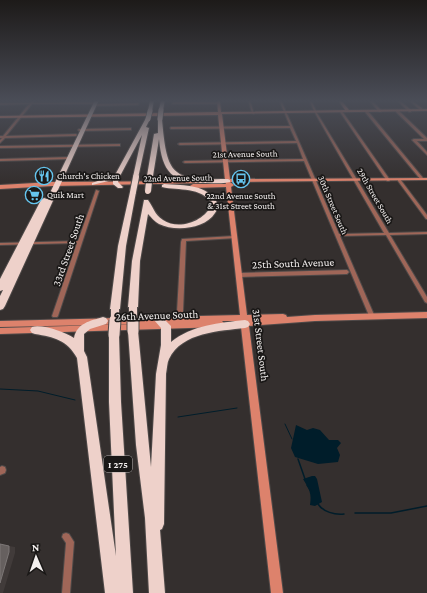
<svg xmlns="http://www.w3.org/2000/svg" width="427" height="593" font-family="'Crimson Pro',serif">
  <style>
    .water { fill: #001d2a }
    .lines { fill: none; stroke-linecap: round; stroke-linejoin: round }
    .stream-far1 { stroke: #001d2a; stroke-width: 1 }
    .stream { stroke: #001d2a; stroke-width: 1.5 }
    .street-casing { stroke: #4f4a49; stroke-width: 2 }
    .secondary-casing { stroke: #4f4a49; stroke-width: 2 }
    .highway-casing { stroke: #4f4a49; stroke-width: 2 }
    .street { fill: #9f6658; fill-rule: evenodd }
    .secondary { fill: #dd826c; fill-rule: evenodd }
    .highway { fill: #eed1ca; fill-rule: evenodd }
    .highway-bridge-far3-casing { stroke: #4f4a49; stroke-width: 6; stroke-linecap: butt }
    .highway-bridge-far2-casing { stroke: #4f4a49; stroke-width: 8; stroke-linecap: butt }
    .highway-bridge-far1-casing { stroke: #4f4a49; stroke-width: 10; stroke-linecap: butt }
    .highway-bridge-casing { stroke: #4f4a49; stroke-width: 13; stroke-linecap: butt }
    .highway-bridge-far3 { stroke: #eed1ca; stroke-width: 5 }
    .highway-bridge-far2 { stroke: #eed1ca; stroke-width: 6 }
    .highway-bridge-far1 { stroke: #eed1ca; stroke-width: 8 }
    .highway-bridge { stroke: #eed1ca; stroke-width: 11 }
    .wall { fill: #554f4e }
    .shaded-wall { fill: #413b3a }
    .building { fill: #66605f; stroke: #7c7776 }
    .labels { text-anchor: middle; stroke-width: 3.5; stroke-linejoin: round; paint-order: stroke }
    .far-street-label { font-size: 9px; fill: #f4f0ef; stroke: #1a1817 }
    .far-poi-label { font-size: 9px; fill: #f4f0ef; stroke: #1a1817; text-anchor: start }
    .shield { fill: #1a1817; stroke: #b3afae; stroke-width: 1 }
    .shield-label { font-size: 10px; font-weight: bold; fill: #f4f0ef }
    .street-label { font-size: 11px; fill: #f4f0ef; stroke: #1a1817 }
  </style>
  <rect width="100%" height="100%" fill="#342f2e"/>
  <path class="water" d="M296,425L307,430L313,428L320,430L329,440H338L341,443L337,448L340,455L338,462L318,464L295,457L291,448Z
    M312,476H315L317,479L322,502L315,506L310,505C312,493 309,489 303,479Z"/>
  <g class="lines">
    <path class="stream-far1" d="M0,389L38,391L75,400
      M178,417L237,408
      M285,424L292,439"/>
    <path class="stream" d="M298,459L305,479
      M307,485L311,491
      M318,504C323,512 335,515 344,514
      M355,513H391L427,506"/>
    <defs>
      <path id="street" d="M33,100H35L33,103L96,102L97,103L96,104H32L6,136L76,134L77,135L76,136L5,138L0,143V140L2,138H0V136H3L29,104L0,105V103H30Z
        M248,100H250L254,114L252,113Z
        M279,100H281L339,234L384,233L315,113L309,100H311L317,113L389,233L427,232V234L390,235L427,297V303L425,302L386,235L340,236L375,317L374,318H370L304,161L185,163L183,162L185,161L303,159L297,143L180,145L178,144L180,143L296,141L290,128L171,129L170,128L171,127L290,126Z
        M369,100H371L381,110V112H379Z
        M397,100H399L411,110V112H409Z
        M409,100H411L423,109V111H421Z
        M173,102H218L219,103L218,104H172Z
        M139,103L138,105L93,106L92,105L93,104Z
        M365,110H367L423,178V180H421L365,112Z
        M396,110H398L427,138V141H417L427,152V155L412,140L414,139H424L396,112Z
        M340,111H342L390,180L389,181H387L340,112Z
        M131,128V130H130L79,131L78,130L79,129Z
        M120,144V146H119L0,148V146Z
        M71,157V159H70L0,161V159Z
        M398,179H400L427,215V219H426L398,181Z
        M96,190L99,191L58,316L57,317H53L52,316L77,243L0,245V243L78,241Z
        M234,236L236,237V238L186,241L183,312L182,313H178L177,312L181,242L182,239Z
        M347,270L349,272L347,274L239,277L237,275L239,273Z
        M2,466L5,467L6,470L5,473L0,475V467Z
        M66,533L69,534L74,542L70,593H62L66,543L62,537L63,534Z"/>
      <path id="secondary" d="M217,100H220L221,112L345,110L338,100H341L349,110L427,109V111L222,114L230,179L427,178V180L230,182L234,185L231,187L247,315L283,314L286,315L287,317L315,315L427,312V318L315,321L249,326L283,593H271L241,327L238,326L237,324L238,322L241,321H222L225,324L224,326L221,327L0,334V328L139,324L0,327V321L240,315L226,187L193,188L190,186L193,184H226L225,182L222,181L225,180L218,115L0,118V116L218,112Z
        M200,181H202V183L52,186L0,189V185L52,182Z"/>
      <path id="highway" d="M95,100H99L5,306L3,309L0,310V296L3,290L0,291V279L41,200L44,198L47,199Z
        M150,100H154L152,111L150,112L148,111Z
        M161,100H165L163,110L161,111L159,110Z
        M146,118L150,119L146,127L149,128L138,178L133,177L142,135L120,176L118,182L123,187L122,188H118L113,184V180L92,185V183L115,175Z
        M160,118L162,119C167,177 172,180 228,179L230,180V182C222,184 214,183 206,183C172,183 162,172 159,139L152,182L147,183L146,182L154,134L158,133V119Z
        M164,184C186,186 206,183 218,204C217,207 217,211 215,213C205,229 175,232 159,224C155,222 151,217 148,214L140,261L138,307L136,310H130L128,307L132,261L144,200H148C154,208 154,214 163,220C179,231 205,221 212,204C201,186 179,191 162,187V185Z
        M133,190L136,192L126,246L120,309L118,312H112L110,309L118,246L130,192Z
        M159,316L162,317L171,326V342C192,325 219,323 245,320L248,321L250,324L248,327L245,328C220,331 182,332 169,359C167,363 167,369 166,374L164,524L162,529L160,530L165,593H149L145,518L136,445L128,331L130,328L133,327L136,328L138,331L151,467L156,374L161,345V328L154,320L156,317Z
        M103,317L106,318L108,321L106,324L90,329L84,334V351L87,357L116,556L109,402V335L111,332L114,331L117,332L119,335L121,402L133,593H105L77,358C67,340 54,337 35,334L32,333L30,330L32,327C42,324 65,332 74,338C77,323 90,321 103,317Z"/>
    </defs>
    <use href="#street" class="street-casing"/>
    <use href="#secondary" class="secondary-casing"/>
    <use href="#highway" class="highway-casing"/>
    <use href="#street" class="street"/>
    <use href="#secondary" class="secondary"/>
    <use href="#highway" class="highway"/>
    <defs>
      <path id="highway-bridge-far3" d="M148,119L150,111
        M160,119L161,110"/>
      <path id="highway-bridge-far2" d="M148,191L149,182
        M133,192L136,177"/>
      <path id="highway-bridge-far1" d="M133,307V321
        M115,321V309"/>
      <path id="highway-bridge" d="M133,320V331
        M114,335L115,320"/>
    </defs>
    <use href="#highway-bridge-far3" class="highway-bridge-far3-casing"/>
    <use href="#highway-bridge-far2" class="highway-bridge-far2-casing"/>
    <use href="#highway-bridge-far1" class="highway-bridge-far1-casing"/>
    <use href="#highway-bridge" class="highway-bridge-casing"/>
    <use href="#highway-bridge-far3" class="highway-bridge-far3"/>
    <use href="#highway-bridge-far2" class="highway-bridge-far2"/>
    <use href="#highway-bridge-far1" class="highway-bridge-far1"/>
    <use href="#highway-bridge" class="highway-bridge"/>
  </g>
  <path class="wall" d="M47,172V174L46,178H41L40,175Z"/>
  <path class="shaded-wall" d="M47,172V174L46,178L45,175Z
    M9,546L15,547V553L3,593H0V583Z"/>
  <path class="building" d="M42,172H47L45,175H40Z
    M0,544L9,546V552L0,583Z"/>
  <linearGradient id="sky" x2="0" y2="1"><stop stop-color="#1d1a19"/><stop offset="0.55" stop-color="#4a4d57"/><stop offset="1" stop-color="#4a4d57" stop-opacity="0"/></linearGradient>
  <rect width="427" height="183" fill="url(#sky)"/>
  <defs>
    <symbol id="restaurant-ring" viewBox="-11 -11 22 22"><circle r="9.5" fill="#1a1817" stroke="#65c5ee" stroke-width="1.5"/><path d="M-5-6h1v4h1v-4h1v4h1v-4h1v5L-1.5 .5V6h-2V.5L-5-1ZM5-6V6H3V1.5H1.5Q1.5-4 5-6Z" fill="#65c5ee"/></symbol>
    <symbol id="bus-ring" viewBox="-11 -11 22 22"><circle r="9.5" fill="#1a1817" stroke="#65c5ee" stroke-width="1.5"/><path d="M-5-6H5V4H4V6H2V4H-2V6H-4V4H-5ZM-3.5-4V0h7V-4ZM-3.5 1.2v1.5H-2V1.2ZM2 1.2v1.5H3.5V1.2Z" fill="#65c5ee"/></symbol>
    <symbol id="supermarket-ring" viewBox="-11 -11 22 22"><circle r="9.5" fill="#1a1817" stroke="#65c5ee" stroke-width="1.5"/><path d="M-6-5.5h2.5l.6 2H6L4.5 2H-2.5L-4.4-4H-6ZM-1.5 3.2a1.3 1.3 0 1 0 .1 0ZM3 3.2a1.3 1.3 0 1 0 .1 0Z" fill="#65c5ee"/></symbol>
  </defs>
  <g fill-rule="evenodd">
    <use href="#restaurant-ring" x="34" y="166" width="20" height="20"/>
    <use href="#bus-ring" x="231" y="169" width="20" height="20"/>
    <use href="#supermarket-ring" x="24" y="185" width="20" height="20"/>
  </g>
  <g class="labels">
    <g class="far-street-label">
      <text transform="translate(245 154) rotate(-1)" y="3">21st Avenue South</text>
      <text transform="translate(178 178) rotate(-1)" y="3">22nd Avenue South</text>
      <text transform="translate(375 196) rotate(60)" y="3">29th Street South</text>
      <text transform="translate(333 205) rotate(67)" y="3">30th Street South</text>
    </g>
    <g class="far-poi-label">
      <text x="57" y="179">Church's Chicken</text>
      <text x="47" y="198">Quik Mart</text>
      <text x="241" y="199" text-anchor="middle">22nd Avenue South<tspan x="241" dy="10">&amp; 31st Street South</tspan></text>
    </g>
    <rect class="shield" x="104" y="456" width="28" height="16" rx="3"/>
    <g class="shield-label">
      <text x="118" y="468">I 275</text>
    </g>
    <g class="street-label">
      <text transform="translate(68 250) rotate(-71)" y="4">33rd Street South</text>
      <text transform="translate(293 263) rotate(-2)" y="4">25th South Avenue</text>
      <text transform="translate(157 315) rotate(-2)" y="4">26th Avenue South</text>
      <text transform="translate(261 345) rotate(83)" y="4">31st Street South</text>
    </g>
  </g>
  <g transform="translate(36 557) rotate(358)" stroke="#1a1817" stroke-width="3" paint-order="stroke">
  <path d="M0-3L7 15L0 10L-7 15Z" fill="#f4f0ef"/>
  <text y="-6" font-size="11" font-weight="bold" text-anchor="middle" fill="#f4f0ef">N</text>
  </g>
</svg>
